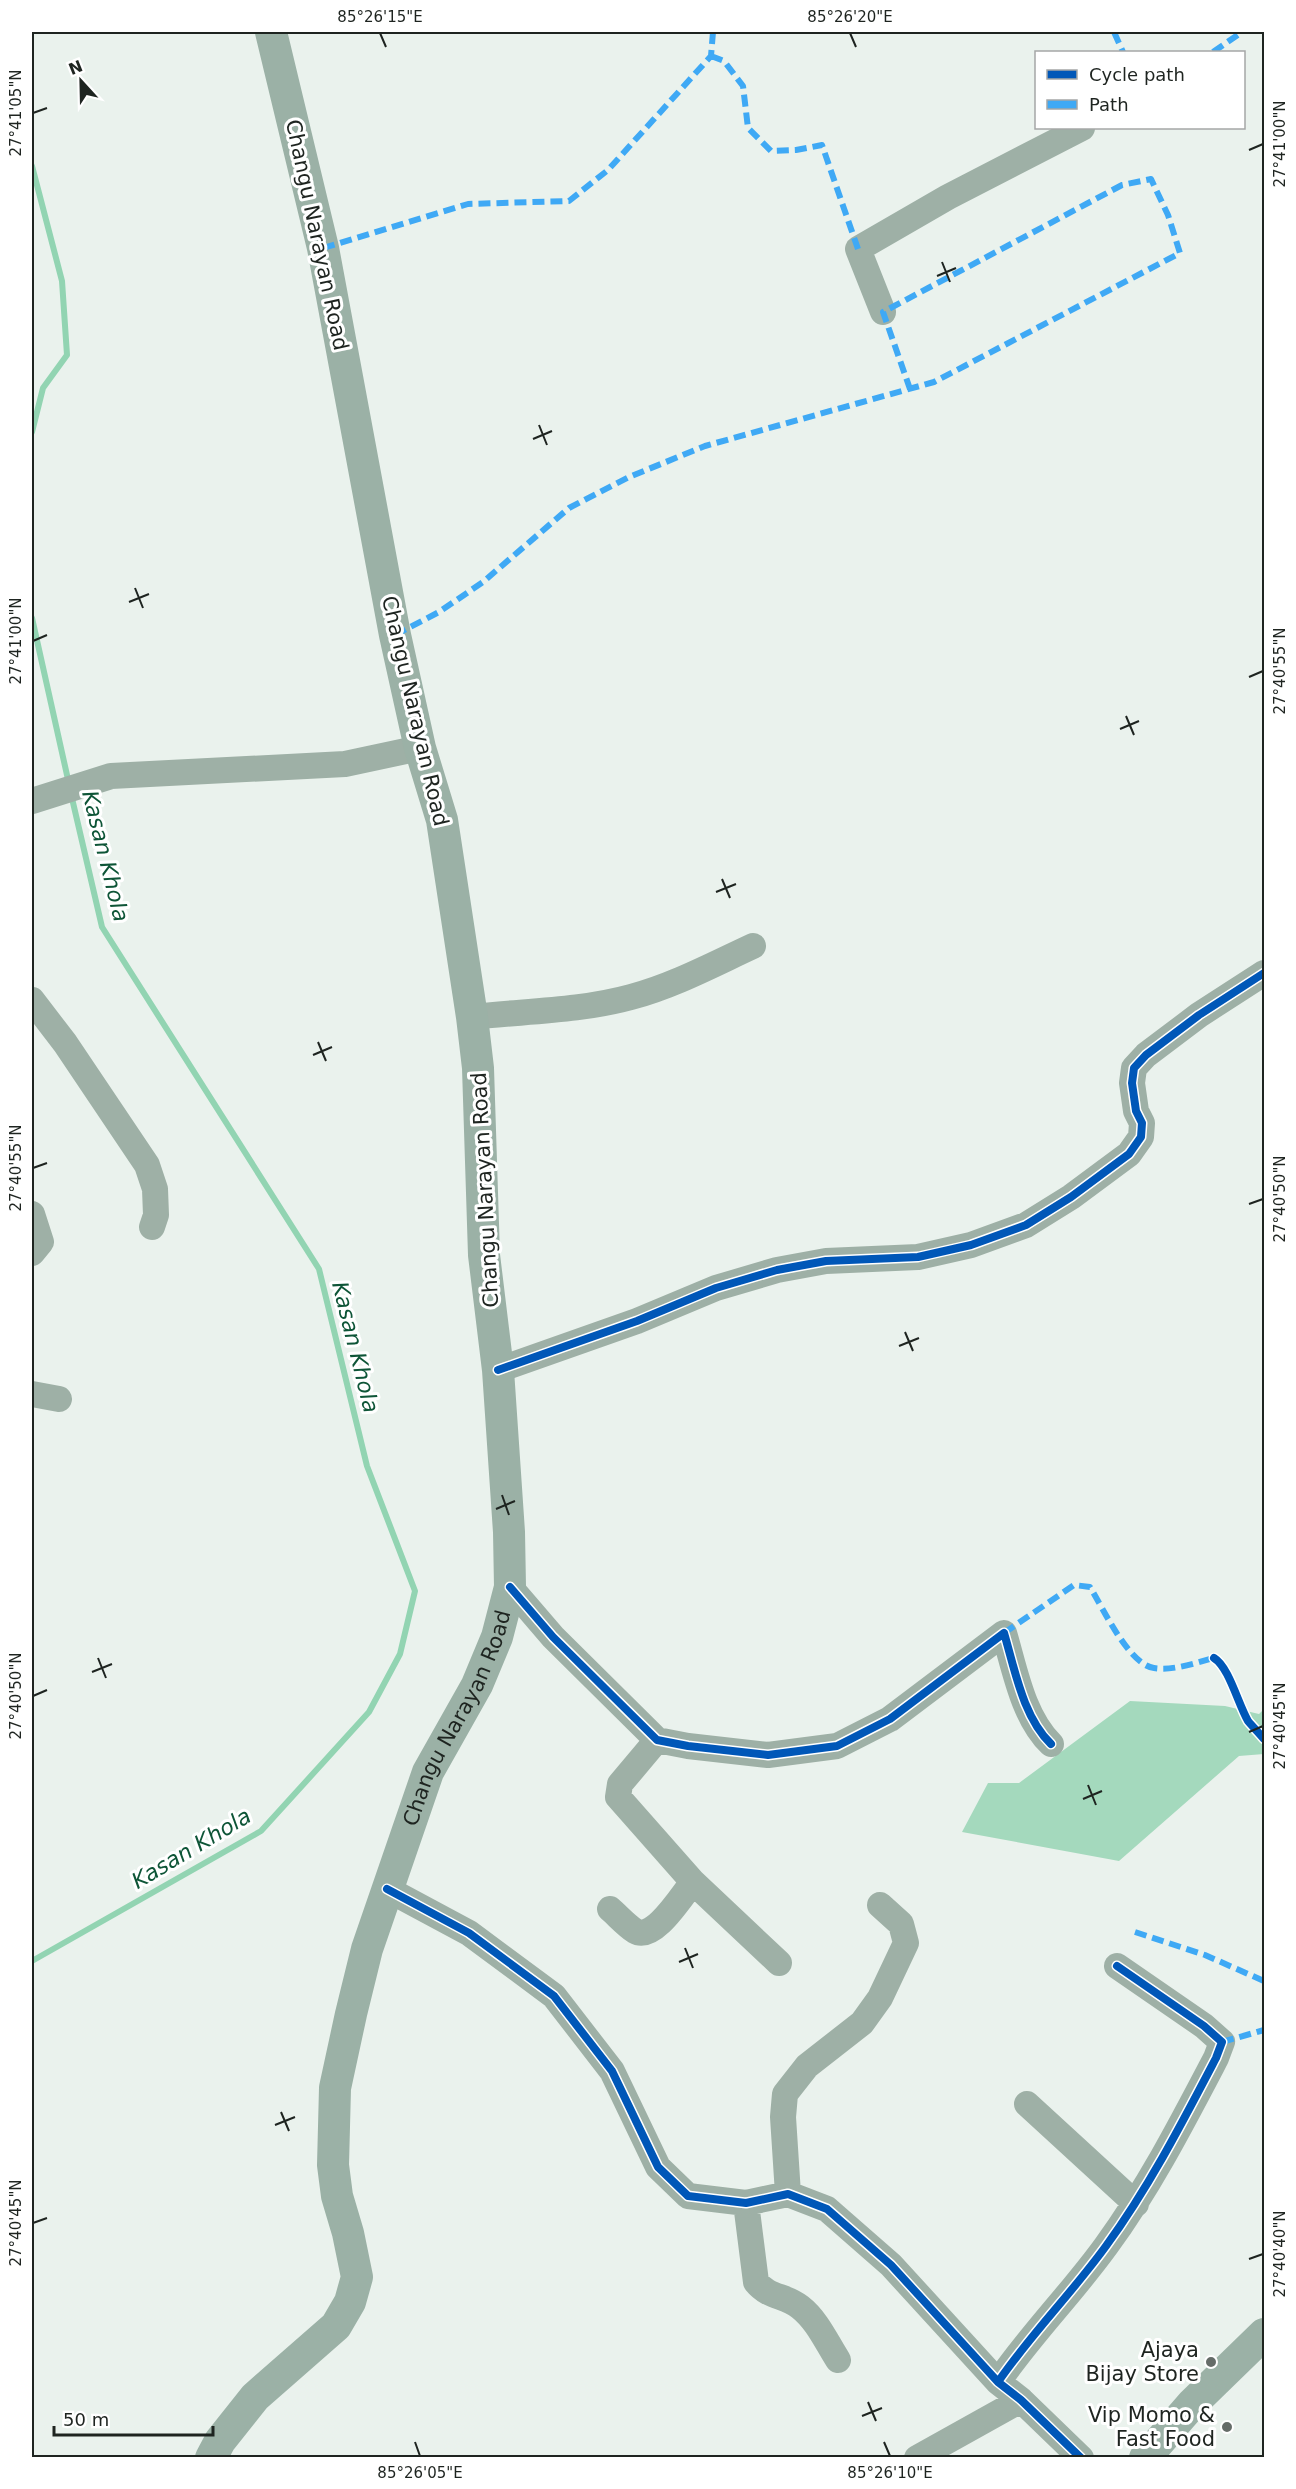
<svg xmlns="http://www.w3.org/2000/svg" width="1296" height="2489" font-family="'DejaVu Sans',sans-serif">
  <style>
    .forest { fill: #a4d9bd }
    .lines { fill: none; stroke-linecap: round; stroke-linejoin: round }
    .stream { stroke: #92d4b2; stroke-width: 6 }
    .minor { stroke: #9eb0a6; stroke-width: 26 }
    .major { stroke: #9bb1a6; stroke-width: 32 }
    .quiet { stroke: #3fa9f5; stroke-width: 6; stroke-dasharray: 12 6; stroke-linecap: butt }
    .cycleway-casing { stroke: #fff; stroke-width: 11 }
    .cycleway { stroke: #0057b8; stroke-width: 8 }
    .ticks { fill: none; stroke: #1e2420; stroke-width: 2 }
    .poi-dot { fill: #656c68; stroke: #fff; stroke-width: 2 }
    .labels { text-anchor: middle; stroke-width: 6; stroke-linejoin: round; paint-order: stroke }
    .street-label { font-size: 21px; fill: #1e2420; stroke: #fff }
    .poi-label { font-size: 21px; fill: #1e2420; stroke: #fff; text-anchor: end }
    .water-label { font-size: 22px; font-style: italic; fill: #0e5537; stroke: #fff }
    .neatline { fill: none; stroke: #1e2420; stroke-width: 2 }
    .ticks-label { font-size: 15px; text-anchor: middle; fill: #1e2420 }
  </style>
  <rect width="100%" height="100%" fill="#eaf2ed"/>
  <path class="forest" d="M1130,1701L1225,1706L1259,1714L1264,1709V1754L1239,1756L1119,1861L962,1832L988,1783H1019Z"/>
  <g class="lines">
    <path class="stream" d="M32,166L62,281L67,355L43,388L32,432
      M32,618L69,784
      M32,1961L261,1831L369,1712L400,1654L415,1591L367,1466L319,1269L102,927L71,794"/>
    <path class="minor" d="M883,312L858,249L948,197L1082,128
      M32,801L111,776L345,764L420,748
      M32,1000L65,1043L147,1165L155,1189L156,1215L152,1227
      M472,1017C525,1011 580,1011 631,997C673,986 714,964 753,946
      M32,1214L41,1242L32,1253
      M498,1370L637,1321L716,1288L777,1270L826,1261L918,1257L971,1245L1026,1225L1071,1197L1129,1154L1141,1137L1142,1123L1136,1111L1132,1083L1134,1068L1146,1055L1199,1015L1264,973
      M32,1394L59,1399
      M510,1587L553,1637L657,1740L688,1746L768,1755L837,1746L890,1719L1004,1633C1015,1670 1023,1717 1051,1744
      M657,1740L620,1784L618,1797L693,1882L779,1963
      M387,1889L469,1933L554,1996L612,2071L658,2167L688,2196L746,2203L788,2194L827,2209L891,2265L998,2382L1021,2400L1081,2458
      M610,1909C618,1916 626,1925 635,1931C654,1942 682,1895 693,1882
      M1027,2104L1136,2204
      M788,2194L783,2117L785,2094L807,2066L862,2023L880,1998L906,1943L901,1924L880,1905
      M746,2203L756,2282C769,2298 785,2295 800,2307C817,2320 827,2343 838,2360
      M998,2382C1031,2334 1072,2293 1106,2246C1149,2187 1182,2123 1216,2058L1222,2042L1204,2026L1117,1966
      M917,2458L1021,2400"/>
    <g class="major">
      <path id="s1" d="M211,2458L220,2441L255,2397L336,2326L350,2302L357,2277L348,2233L337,2196L333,2165L335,2088L351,2014L367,1949L428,1772L477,1685L497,1637L510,1587L509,1532L498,1370L484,1255L478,1068L472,1017L442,820L420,748L395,635L323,248L271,32"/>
      <path d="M1145,2458L1192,2404L1264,2334"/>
    </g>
    <path class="quiet" d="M1114,32L1123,52
      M1213,52L1242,32
      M711,56L724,61L743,86L748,128L771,151L796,150L822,145L858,249
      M323,248L468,204L569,201L608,170L711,56L713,32
      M395,635L439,612L483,582L569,508L629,477L705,446L934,382L1180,253L1168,215L1151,179L1122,185L883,312L910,389
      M1004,1633L1074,1585L1090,1587C1103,1608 1129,1665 1154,1668C1173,1671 1195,1663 1214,1658L1217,1660
      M1135,1932L1205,1955L1264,1981
      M1222,2042L1264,2030"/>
    <defs>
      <path id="cycleway" d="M498,1370L637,1321L716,1288L777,1270L826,1261L918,1257L971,1245L1026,1225L1071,1197L1129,1154L1141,1137L1142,1123L1136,1111L1132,1083L1134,1068L1146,1055L1199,1015L1264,973
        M510,1587L553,1637L657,1740L688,1746L768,1755L837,1746L890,1719L1004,1633C1015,1670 1023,1717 1051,1744
        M1214,1658C1229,1667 1238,1704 1248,1721C1253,1727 1259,1733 1264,1739
        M387,1889L469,1933L554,1996L612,2071L658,2167L688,2196L746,2203L788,2194L827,2209L891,2265L998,2382L1021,2400L1081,2458
        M998,2382C1031,2334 1072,2293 1106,2246C1149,2187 1182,2123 1216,2058L1222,2042L1204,2026L1117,1966"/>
    </defs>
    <use href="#cycleway" class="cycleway-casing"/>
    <use href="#cycleway" class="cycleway"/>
  </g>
  <path class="ticks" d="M380,33L386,47M850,33L856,47M33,113L47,108M1249,150L1263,144M942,262L950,282M937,276L956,268M539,425L547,445M533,439L552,431M135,588L143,608M129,602L149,594M33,641L47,635M1249,677L1263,671M1126,716L1134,735M1120,729L1139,721M722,879L730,898M716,892L736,884M318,1042L326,1061M313,1055L332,1047M33,1168L47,1163M1249,1204L1263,1199M905,1332L913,1351M899,1346L919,1338M502,1495L509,1515M496,1509L515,1501M98,1658L106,1678M92,1672L112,1664M33,1696L47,1690M1249,1732L1263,1726M1088,1785L1096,1805M1083,1799L1102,1791M685,1948L693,1968M679,1962L698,1954M281,2112L289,2131M275,2125L295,2117M33,2223L47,2218M1249,2259L1263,2254M868,2402L876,2421M862,2416L882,2408M415,2442L420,2456M884,2442L890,2456"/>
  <g class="poi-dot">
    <circle cx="1211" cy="2362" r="6"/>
    <circle cx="1227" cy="2427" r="6"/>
  </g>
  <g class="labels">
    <g class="street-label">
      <text transform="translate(317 235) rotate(78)" y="7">Changu Narayan Road</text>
      <text transform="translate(415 711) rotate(77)" y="7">Changu Narayan Road</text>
      <text transform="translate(485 1190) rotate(-93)" y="7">Changu Narayan Road</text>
      <text dy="7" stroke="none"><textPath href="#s1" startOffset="820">Changu Narayan Road</textPath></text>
    </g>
    <g class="poi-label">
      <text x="1199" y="2357">Ajaya<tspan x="1199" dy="24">Bijay Store</tspan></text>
      <text x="1215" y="2422">Vip Momo &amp;<tspan x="1215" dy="24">Fast Food</tspan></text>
    </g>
    <g class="water-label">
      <text transform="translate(106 856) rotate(76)" y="8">Kasan Khola</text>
      <text transform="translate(356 1347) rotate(76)" y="8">Kasan Khola</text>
      <text transform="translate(191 1848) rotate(-31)" y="8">Kasan Khola</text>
    </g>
  </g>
  <rect width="1296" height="2489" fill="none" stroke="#ffffff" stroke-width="66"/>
  <rect x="1035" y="51" width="210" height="78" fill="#ffffff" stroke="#a5a7a6" stroke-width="1.5"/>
  <rect x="1047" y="70" width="30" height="9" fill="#0057b8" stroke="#a5a7a6" stroke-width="1.5"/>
  <text x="1089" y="81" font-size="18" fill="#1e2420">Cycle path</text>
  <rect x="1047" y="100" width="30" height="9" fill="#3fa9f5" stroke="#a5a7a6" stroke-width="1.5"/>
  <text x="1089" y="111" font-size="18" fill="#1e2420">Path</text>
  <g transform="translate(81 81) rotate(338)" stroke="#ffffff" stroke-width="4.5" paint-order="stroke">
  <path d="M0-4.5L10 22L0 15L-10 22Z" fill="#1e2420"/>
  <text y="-9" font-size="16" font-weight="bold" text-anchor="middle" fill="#1e2420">N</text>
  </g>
  <path d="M54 2426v9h159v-9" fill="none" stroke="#1e2420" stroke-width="3"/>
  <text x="63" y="2426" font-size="18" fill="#1e2420" stroke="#ffffff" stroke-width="4.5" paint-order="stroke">50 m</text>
  <rect x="33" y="33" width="1230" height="2423" class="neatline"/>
  <g class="ticks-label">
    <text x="380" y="22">85°26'15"E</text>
    <text x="850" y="22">85°26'20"E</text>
    <text transform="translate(16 113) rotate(-90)" y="5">27°41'05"N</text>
    <text transform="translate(1280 144) rotate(-90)" y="5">27°41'00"N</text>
    <text transform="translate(16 641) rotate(-90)" y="5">27°41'00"N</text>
    <text transform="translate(1280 671) rotate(-90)" y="5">27°40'55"N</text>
    <text transform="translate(16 1168) rotate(-90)" y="5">27°40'55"N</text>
    <text transform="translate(1280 1199) rotate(-90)" y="5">27°40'50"N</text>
    <text transform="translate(16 1696) rotate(-90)" y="5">27°40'50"N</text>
    <text transform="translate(1280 1726) rotate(-90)" y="5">27°40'45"N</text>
    <text transform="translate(16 2223) rotate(-90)" y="5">27°40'45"N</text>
    <text transform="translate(1280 2254) rotate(-90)" y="5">27°40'40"N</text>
    <text x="420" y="2478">85°26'05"E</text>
    <text x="890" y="2478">85°26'10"E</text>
  </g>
</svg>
